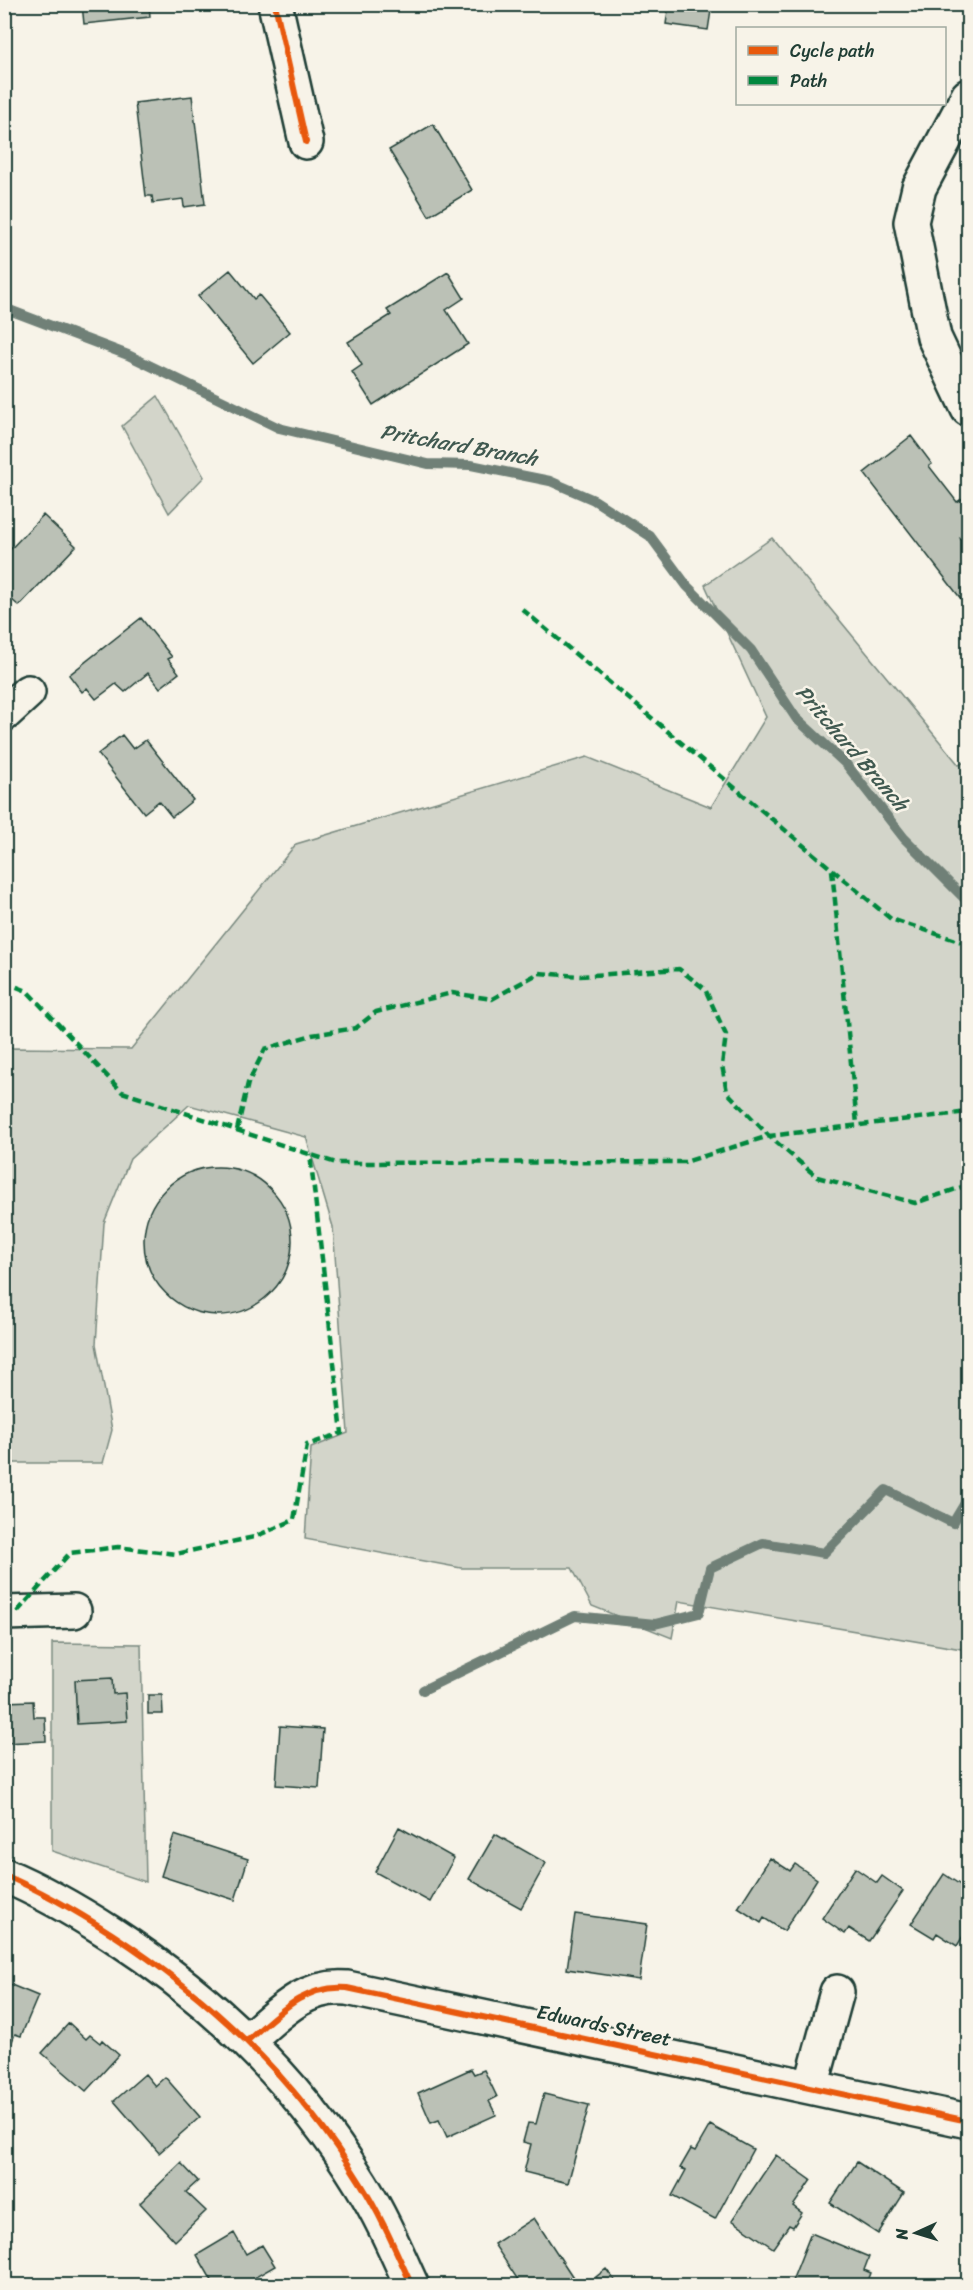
<svg xmlns="http://www.w3.org/2000/svg" width="973" height="2290" font-family="Sriracha,sans-serif">
  <style>
    .green { fill: #d3d5ca; stroke: #79897f; stroke-width: 1.5 }
    .lines { fill: none; stroke-linecap: round; stroke-linejoin: round }
    .stream { stroke: #6f8077; stroke-width: 10 }
    .building { fill: #bbc1b6; stroke: #1f3d34; stroke-width: 1.5 }
    .minor-casing { stroke: #1f3d34; stroke-width: 38 }
    .minor { stroke: #f7f3e8; stroke-width: 33 }
    .quiet { stroke: #00873e; stroke-width: 4.5; stroke-dasharray: 9 4.5; stroke-linecap: butt }
    .cycleway-casing { stroke: #f7f3e8; stroke-width: 10 }
    .cycleway { stroke: #e8590c; stroke-width: 6 }
    .labels { text-anchor: middle; stroke-width: 5; stroke-linejoin: round; paint-order: stroke }
    .street-label { font-size: 20px; fill: #1f3d34; stroke: #f7f3e8 }
    .water-label { font-size: 21px; font-style: italic; fill: #405950; stroke: #f7f3e8 }
  </style>
  <rect width="100%" height="100%" fill="#f7f3e8"/>
  <filter id="ink" filterUnits="userSpaceOnUse"><feTurbulence type="fractalNoise" baseFrequency=".0167" numOctaves="2"/><feDisplacementMap in="SourceGraphic" scale="12" xChannelSelector="R" yChannelSelector="G"/><feConvolveMatrix kernelMatrix="1 2 1 2 8 2 1 2 1" color-interpolation-filters="sRGB"/></filter>
  <g filter="url(#ink)">
    <path class="green" d="M158,396L204,477L169,513L122,426Z
      M772,538L959,765L968,760V1650L679,1601L672,1638L592,1606L572,1568H461L305,1539L311,1448L348,1433L333,1227L306,1137L189,1105L130,1159L104,1223L96,1344L112,1430L103,1463H5V1048L131,1049L296,844L587,757L711,807L766,717L705,585Z
      M52,1643L141,1644L146,1882L52,1851Z"/>
    <g class="lines">
      <path class="stream" d="M4,308L128,355L279,428L428,464L471,465L550,481L594,500L650,536L687,586L751,650L796,718L846,764L904,838L968,902
        M423,1690L575,1616L655,1624L699,1613L710,1568L763,1543L824,1553L886,1490L953,1523L968,1498"/>
    </g>
    <path class="building" d="M82,4H149L150,17L84,24Z
      M669,4H712L708,30L666,24Z
      M192,96L205,204L184,207L183,199L153,203L152,196H146L135,103Z
      M433,124L472,190L429,216L389,150Z
      M230,270L254,299L259,295L290,332L253,363L198,296Z
      M448,272L464,298L446,310L468,344L373,405L352,372L362,365L348,342L391,315L387,310Z
      M911,436L932,464L929,466L957,502L965,497L968,502V531L960,538L968,550V608L864,473Z
      M43,515L76,546L19,606L4,593V556Z
      M141,618L172,657L168,659L179,673L160,688L148,673L125,692L116,684L96,699L87,688L82,692L69,675Z
      M122,735L133,749L146,740L193,800L172,817L159,801L144,813L98,754Z
      M144 1241a74 74 0 1 1 148 0a74 74 0 1 1-148 0Z
      M112,1678L113,1694L125,1693L127,1721L77,1724L75,1680Z
      M148,1695H162L163,1714H148Z
      M33,1701L34,1717H45L46,1741L4,1743V1702Z
      M280,1726L323,1729L319,1788L276,1785Z
      M399,1827L454,1858L430,1902L375,1872Z
      M495,1834L546,1863L521,1908L469,1879Z
      M174,1835L248,1859L235,1900L161,1876Z
      M770,1858L790,1871L795,1864L817,1879L784,1931L764,1918L761,1923L738,1908Z
      M855,1868L877,1883L882,1876L903,1891L869,1941L849,1928L845,1934L822,1918Z
      M944,1874L965,1888L968,1883V1928L957,1946L937,1933L934,1938L911,1924Z
      M575,1914L647,1924L639,1980L567,1969Z
      M4,1982L38,1996L21,2036L15,2034L7,2054L4,2053Z
      M69,2023L86,2039L90,2035L100,2043L102,2040L119,2055L86,2091L42,2053Z
      M471,2069L474,2074L484,2070L497,2097L489,2101L496,2115L447,2137L439,2120L431,2123L418,2093Z
      M145,2074L155,2086L165,2077L200,2117L159,2153L114,2101Z
      M544,2094L589,2105L568,2183L524,2172L531,2144L523,2142L528,2123L536,2124Z
      M710,2125L753,2149L715,2219L672,2196L686,2170L680,2168L691,2149L695,2151Z
      M776,2155L811,2180L793,2206L802,2213L793,2227L789,2225L773,2248L732,2220Z
      M857,2162L904,2193L878,2234L830,2203Z
      M181,2163L198,2181L186,2192L206,2211L175,2241L140,2203Z
      M534,2218L578,2285L577,2286H522L494,2244Z
      M234,2233L246,2254L262,2245L275,2266L240,2286H215L197,2255Z
      M811,2233L869,2257L864,2270L871,2273L866,2286H790Z
      M606,2269L616,2282L610,2286H602L596,2277Z"/>
    <g class="lines">
      <defs>
        <path id="minor" d="M275,4L306,142
          M968,96L919,188L911,222L934,337L968,409
          M4,714L28,692
          M4,1613L74,1611
          M4,1875C42,1891 78,1912 112,1934C212,1999 298,2082 361,2184C381,2216 396,2251 412,2286
          M247,2041C277,2015 304,1984 347,1988L968,2121
          M811,2087L837,1992"/>
      </defs>
      <use href="#minor" class="minor-casing"/>
      <use href="#minor" class="minor"/>
      <path class="quiet" d="M522,609L891,919L968,944
        M832,870L857,1124
        M4,982L27,991L122,1092L336,1163L685,1162L769,1136L968,1112
        M237,1130L248,1083L265,1049L312,1035L356,1028L376,1012L452,993L492,999L539,973L580,976L679,969L705,989L726,1035L722,1065L727,1092L769,1136L817,1177L915,1203L968,1185
        M17,1612L70,1553L118,1547L176,1554L254,1537L294,1520L307,1445L342,1433L310,1154"/>
      <defs>
        <path id="cycleway" d="M275,4L306,142
          M4,1875C42,1891 78,1912 112,1934C212,1999 298,2082 361,2184C381,2216 396,2251 412,2286
          M247,2041C277,2015 304,1984 347,1988L968,2121"/>
      </defs>
      <use href="#cycleway" class="cycleway-casing"/>
      <use href="#cycleway" class="cycleway"/>
    </g>
  </g>
  <g class="labels">
    <g class="street-label">
      <text transform="translate(604 2025) rotate(12)" y="7">Edwards Street</text>
    </g>
    <g class="water-label">
      <text transform="translate(459 445) rotate(10)" y="7">Pritchard Branch</text>
      <text transform="translate(852 748) rotate(49)" y="7">Pritchard Branch</text>
    </g>
  </g>
  <rect width="973" height="2290" fill="none" stroke="#f7f3e8" stroke-width="24"/>
  <rect x="12" y="12" width="949" height="2266" fill="none" stroke="#1f3d34" stroke-width="2" filter="url(#ink)"/>
  <rect x="736" y="27" width="210" height="78" fill="#f7f3e8" stroke="#a1aaa0" stroke-width="1.5"/>
  <rect x="748" y="46" width="30" height="9" fill="#e8590c" stroke="#a1aaa0" stroke-width="1.5"/>
  <text x="790" y="57" font-size="18" fill="#1f3d34">Cycle path</text>
  <rect x="748" y="76" width="30" height="9" fill="#00873e" stroke="#a1aaa0" stroke-width="1.5"/>
  <text x="790" y="87" font-size="18" fill="#1f3d34">Path</text>
  <g transform="translate(916 2233) rotate(266)" stroke="#f7f3e8" stroke-width="4.5" paint-order="stroke">
  <path d="M0-4.5L10 22L0 15L-10 22Z" fill="#1f3d34"/>
  <text y="-9" font-size="16" font-weight="bold" text-anchor="middle" fill="#1f3d34">N</text>
  </g>
</svg>
